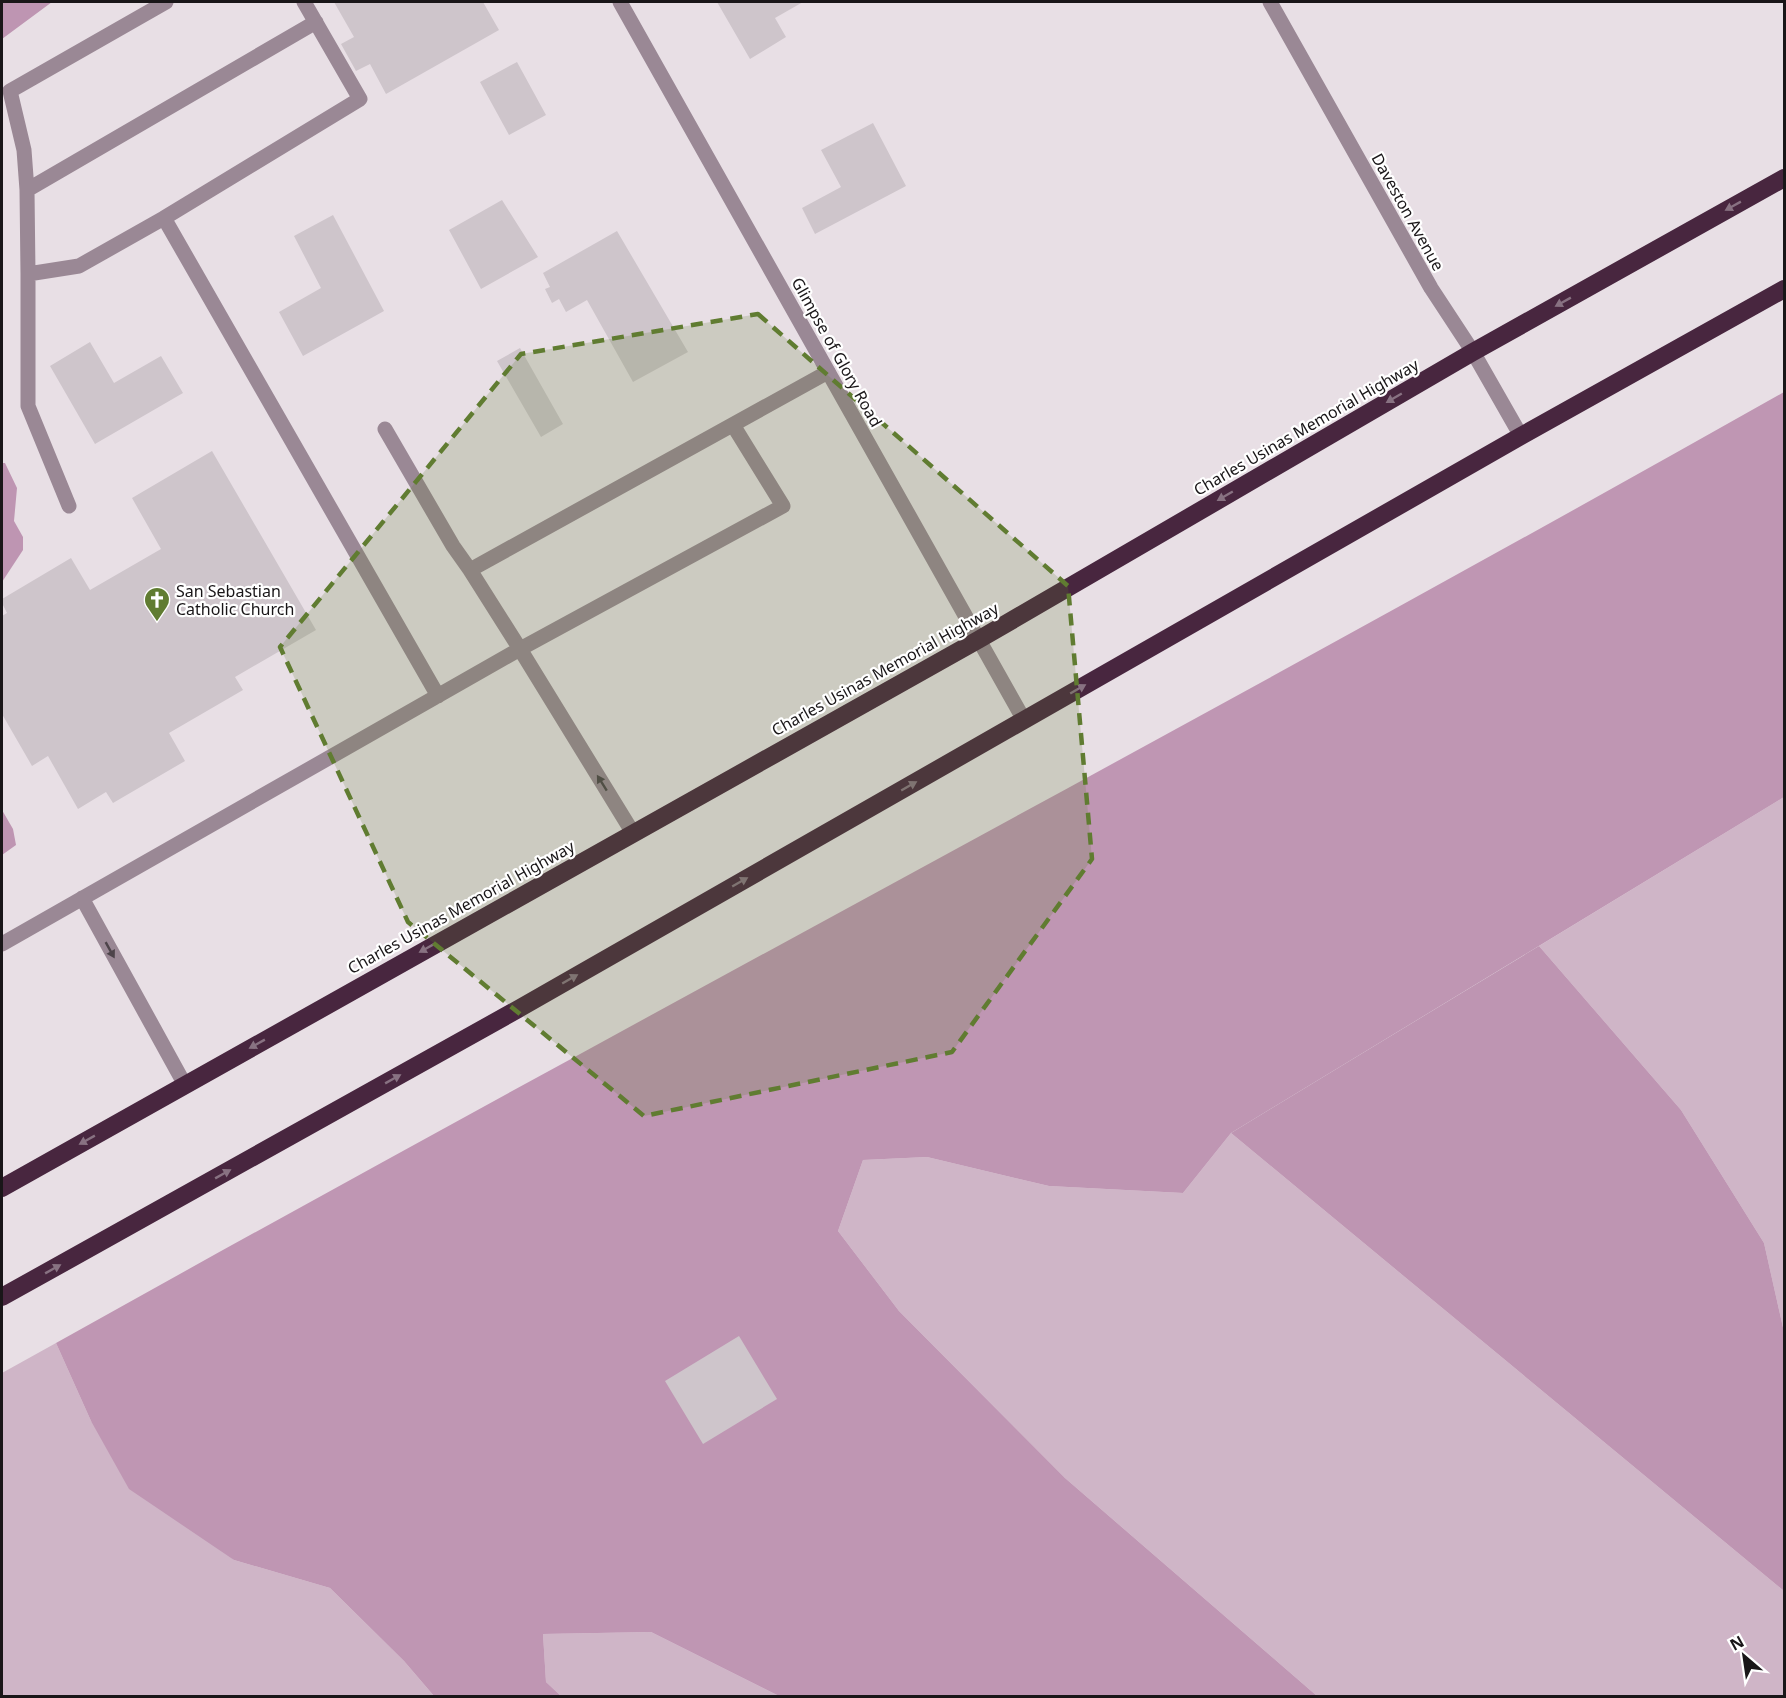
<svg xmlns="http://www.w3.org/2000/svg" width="1786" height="1698" font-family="'Noto Sans',sans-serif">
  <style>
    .green { fill: #cfb5c7 }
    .forest { fill: #bf96b3 }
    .water { fill: #be95b2 }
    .building { fill: #cec5cb }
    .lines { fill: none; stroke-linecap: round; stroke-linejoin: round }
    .lane { stroke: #9a8895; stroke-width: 15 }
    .street { stroke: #9a8895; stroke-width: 15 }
    .highway { stroke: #48263f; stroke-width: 18 }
    .oneway { fill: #887282 }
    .oneway2 { fill: #4d444a }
    .marked { fill: #607c31; fill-opacity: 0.2; stroke: #607c31; stroke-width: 4.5; stroke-dasharray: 12 8; stroke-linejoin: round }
    .labels { text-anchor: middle; stroke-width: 4.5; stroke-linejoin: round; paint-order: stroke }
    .street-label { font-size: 16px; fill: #191618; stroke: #fff }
    .poi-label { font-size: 16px; fill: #191618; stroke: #fff; text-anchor: start }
  </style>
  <rect width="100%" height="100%" fill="#e8dfe5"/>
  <path class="green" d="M1784,797V1332L1764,1243L1681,1110L1539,946Z
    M1231,1133L1784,1591V1696H1317L1065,1478L899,1311L838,1231L863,1160L927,1157L1049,1186L1183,1193Z
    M56,1343L91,1421L234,1560L330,1588L404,1661L434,1696H2V1373Z
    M651,1632L779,1696H561L546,1682L543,1634Z"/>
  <path class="forest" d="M1784,392V797L1231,1133L1183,1193L1049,1186L927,1157L863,1160L838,1231L899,1311L1065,1478L1317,1696H779L651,1632L543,1634L546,1682L561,1696H434L404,1661L330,1588L234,1560L129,1489L91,1421L56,1343C630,1022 1212,715 1784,392Z"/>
  <path class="water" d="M2,2H52L2,39Z
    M2,463H5L17,488L14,521L23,537V550L2,582Z
    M2,810L13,829L16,845L2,855Z
    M1539,946L1681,1110L1764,1243L1784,1332V1591L1231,1133Z"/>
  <path class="building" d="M334,2H483L499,30L386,94L370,64L356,71L341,44L354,37Z
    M717,2H803L775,18L786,37L750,59Z
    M517,62L546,115L509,135L480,82Z
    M873,123L906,186L815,234L802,208L841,187L821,150Z
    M502,200L538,257L481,289L449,230Z
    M333,215L384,311L303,356L279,312L321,288L294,236Z
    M617,231L688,352L633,382L587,300L566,312L559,299L552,303L545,289L550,287L543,273Z
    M90,342L114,383L161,356L183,393L95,444L50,366Z
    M520,348L563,424L541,437L497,361Z
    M212,451L316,630L235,677L243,690L169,733L185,761L113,803L106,792L78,809L48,756L32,766L2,714V686L3,685L2,682V616L7,613L2,603V599L71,558L90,590L161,549L132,498Z
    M739,1336L777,1399L703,1444L665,1381Z"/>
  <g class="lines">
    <path class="lane" d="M27,190L316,22
      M164,218L360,99L304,2
      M28,274L27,190L24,150L10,91L166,2
      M385,429L453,546L470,570
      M69,506L28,406V274L79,266L164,218L438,696
      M633,833L520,649L783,506L733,425
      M82,898L185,1085
      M2,944L520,649L470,570L828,372"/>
    <path class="street" d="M620,2L1024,720
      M1270,2L1431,288L1473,352L1521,436"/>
    <path class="highway" d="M2,1188L978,640L1473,352L1784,178
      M2,1297L520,1008L1521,436L1784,289"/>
  </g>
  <defs><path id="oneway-solid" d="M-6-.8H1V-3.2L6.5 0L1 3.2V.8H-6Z" transform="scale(1.5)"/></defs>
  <g class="oneway">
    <use href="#oneway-solid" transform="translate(1733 206) rotate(151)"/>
    <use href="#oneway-solid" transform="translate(1563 302) rotate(151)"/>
    <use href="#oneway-solid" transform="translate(1394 398) rotate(150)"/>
    <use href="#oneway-solid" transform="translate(1225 496) rotate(150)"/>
    <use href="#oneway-solid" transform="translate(1078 689) rotate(-30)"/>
    <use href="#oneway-solid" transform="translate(909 786) rotate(-30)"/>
    <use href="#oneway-solid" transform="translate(740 882) rotate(-30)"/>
    <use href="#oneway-solid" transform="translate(427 948) rotate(151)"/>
    <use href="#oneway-solid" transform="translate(570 979) rotate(-30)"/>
    <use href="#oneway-solid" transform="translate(257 1044) rotate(151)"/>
    <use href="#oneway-solid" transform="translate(393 1079) rotate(-29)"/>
    <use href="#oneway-solid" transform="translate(87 1140) rotate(151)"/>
    <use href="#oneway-solid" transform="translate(223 1174) rotate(-29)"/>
    <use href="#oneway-solid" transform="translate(53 1269) rotate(-29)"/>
  </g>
  <g class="oneway2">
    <use href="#oneway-solid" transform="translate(602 783) rotate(-122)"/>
    <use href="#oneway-solid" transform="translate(110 950) rotate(61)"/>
  </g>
  <path class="marked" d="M758,314L1068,586L1092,859L952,1052L644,1116L408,922L280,647L521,354Z"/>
  <defs>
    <symbol id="church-pin" viewBox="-11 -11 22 30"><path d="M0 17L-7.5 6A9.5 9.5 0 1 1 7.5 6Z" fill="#607c31" stroke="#fff"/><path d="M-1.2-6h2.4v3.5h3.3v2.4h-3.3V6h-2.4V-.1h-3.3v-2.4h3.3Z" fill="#fff"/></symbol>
  </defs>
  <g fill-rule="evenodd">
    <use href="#church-pin" x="142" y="585" width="30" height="40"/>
  </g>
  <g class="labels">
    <g class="street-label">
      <text transform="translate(1408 212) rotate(61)" y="6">Daveston Avenue</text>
      <text transform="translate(837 352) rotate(61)" y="6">Glimpse of Glory Road</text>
      <text transform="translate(1306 427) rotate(-30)" y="6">Charles Usinas Memorial Highway</text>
      <text transform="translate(885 669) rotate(-29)" y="6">Charles Usinas Memorial Highway</text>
      <text transform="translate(461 907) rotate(-29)" y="6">Charles Usinas Memorial Highway</text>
    </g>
    <g class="poi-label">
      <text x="176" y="597">San Sebastian<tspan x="176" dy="18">Catholic Church</tspan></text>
    </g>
  </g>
  <rect width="1786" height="1698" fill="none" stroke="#191618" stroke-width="6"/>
  <g transform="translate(1744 1656) rotate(331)" stroke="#ffffff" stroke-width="4.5" paint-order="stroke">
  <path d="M0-4.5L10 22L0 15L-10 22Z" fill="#191618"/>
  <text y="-9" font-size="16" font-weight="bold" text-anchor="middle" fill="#191618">N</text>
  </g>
</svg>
